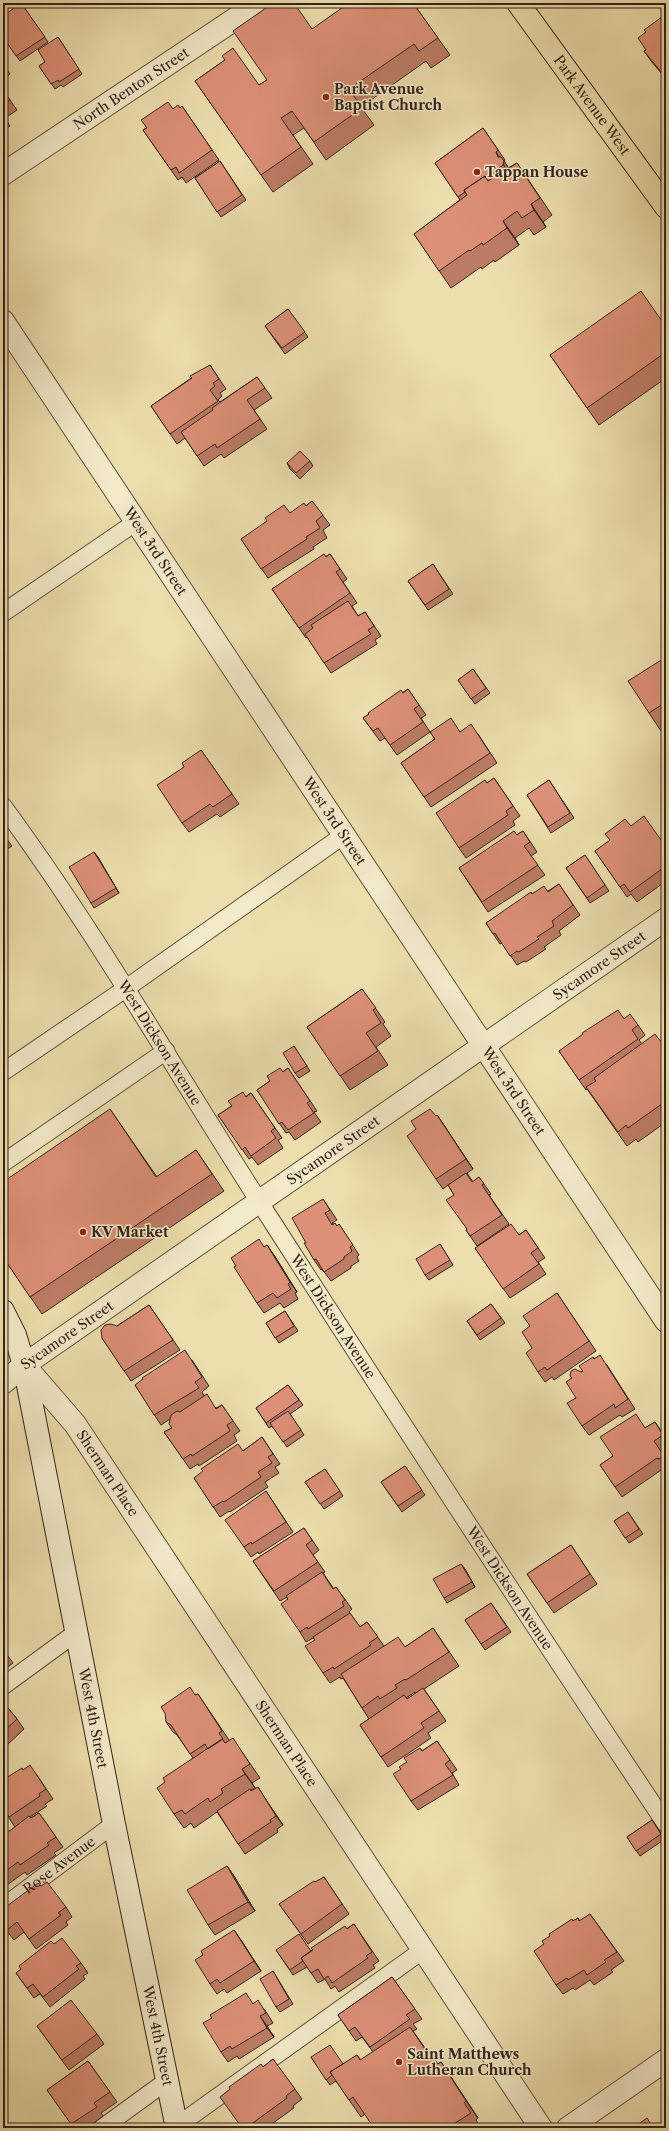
<svg xmlns="http://www.w3.org/2000/svg" width="669" height="2131" font-family="'Libre Caslon Text',serif">
  <style>
    .lines { fill: none; stroke-linecap: round; stroke-linejoin: round }
    .service-casing { stroke: #62513e; stroke-width: 19 }
    .minor-casing { stroke: #62513e; stroke-width: 24 }
    .secondary-casing { stroke: #342219; stroke-width: 24 }
    .primary-casing { stroke: #342219; stroke-width: 24 }
    .service { stroke: #f3eaca; stroke-width: 17 }
    .minor { stroke: #f3eaca; stroke-width: 22 }
    .secondary { stroke: #f3eaca; stroke-width: 22 }
    .primary { stroke: #eddfad; stroke-width: 22 }
    .wall { fill: #bd7c66; stroke: #342219; fill-rule: evenodd }
    .shaded-wall { fill: #9a6553; stroke: #342219 }
    .building { fill: #dc9077; stroke: #342219 }
    .poi-dot { fill: #8f2418; stroke: #f3eaca; stroke-width: 1.5 }
    .labels { text-anchor: middle; stroke-width: 3; stroke-linejoin: round; paint-order: stroke }
    .street-label { font-size: 14px; fill: #342219; stroke: #f3eaca }
    .poi-label { font-size: 14px; font-weight: bold; fill: #342219; stroke: #f3eaca; text-anchor: start }
  </style>
  <rect width="100%" height="100%" fill="#eddfad"/>
  <filter id="stains"><feTurbulence type="fractalNoise" baseFrequency=".005" numOctaves="4"/><feColorMatrix values="0 0 0 0 .2 0 0 0 0 .09 0 0 0 0 .02 0 0 0 .5 -.17"/></filter>
  <radialGradient id="worn" r=".72"><stop offset=".6" stop-color="#630" stop-opacity="0"/><stop offset="1" stop-color="#630" stop-opacity=".3"/></radialGradient>
  <g class="lines">
    <defs>
      <g id="service">
        <path d="M3,613L136,522"/>
        <path id="s1" d="M3,806C97,934 176,1072 262,1206C395,1413 529,1619 666,1824"/>
        <path d="M3,1072L125,989L344,835"/>
        <path d="M3,1163L166,1051"/>
        <path d="M3,1686L77,1632"/>
        <path id="s2" d="M3,1907L114,1824"/>
        <path d="M177,2126L423,1950"/>
        <path d="M102,2128L168,2080"/>
      </g>
      <g id="minor">
        <path id="s3" d="M3,174L259,3"/>
        <path id="s4" d="M3,321L666,1321"/>
        <path id="s5" d="M24,1365L75,1424L541,2128"/>
        <path id="s6" d="M3,1383L24,1365L666,919"/>
        <path d="M568,2128L666,2060"/>
      </g>
      <g id="secondary">
        <path id="s7" d="M3,1311L15,1335L24,1365L114,1824L177,2128"/>
      </g>
      <g id="primary">
        <path id="s8" d="M518,3L666,207"/>
      </g>
    </defs>
    <use href="#service" class="service-casing"/>
    <use href="#minor" class="minor-casing"/>
    <use href="#secondary" class="secondary-casing"/>
    <use href="#primary" class="primary-casing"/>
    <use href="#service" class="service"/>
    <use href="#minor" class="minor"/>
    <use href="#secondary" class="secondary"/>
    <use href="#primary" class="primary"/>
  </g>
  <path class="wall" d="M21,3L48,42L20,61L3,37Z
    M413,3L450,55L431,68L426,61L361,107L374,125L326,160L304,128L293,135L313,164L273,192L195,81L225,60L259,85L267,80L312,29Z
    M666,14V79L651,61L644,51L646,50V32Z
    M58,37L82,74L63,87L61,85L55,89L39,66L45,62Z
    M3,64L10,74L3,79Z
    M3,90L17,110L5,118L10,126L3,130Z
    M182,106L219,160L186,183L182,177L178,180L143,130L173,109L180,108Z
    M483,128L505,160L504,161L508,168L517,163L552,215L543,222L546,227L534,235L529,228L515,238L519,245L495,262L494,260L482,269L481,267L451,288L414,234L460,200L435,163Z
    M220,161L246,200L221,217L195,178Z
    M288,309L308,337L285,354L265,326Z
    M666,327V378L599,425L550,355Z
    M210,365L226,389L220,393L222,396L218,400L220,402L257,377L272,398L254,410L267,429L224,458L221,454L204,466L185,438L177,444L151,406Z
    M310,461L313,466L300,479L290,469L287,463Z
    M312,501L330,525L323,530L327,538L313,547L314,549L268,578L241,539L290,513L306,506Z
    M330,554L347,579L343,582L357,603L352,606L358,616L365,612L381,636L375,640L377,644L331,673L307,637L306,638L272,589Z
    M433,564L453,594L428,610L408,581Z
    M666,657V727L661,731L649,713Z
    M473,669L490,693L475,704L458,680Z
    M408,689L426,715L421,718L430,732H460L478,734L497,763L431,807L401,763L435,739L430,732L397,755L385,738L380,741L363,718Z
    M201,750L239,804L220,817L217,814L189,832L182,823L184,767Z
    M494,778L520,816L513,821L515,825L466,858L459,848L487,783Z
    M549,780L574,818L551,833L527,795Z
    M631,826L666,847V881L637,902L631,894L627,897L595,851Z
    M523,831L537,852L531,856L545,875L488,912L459,868Z
    M3,834L12,846L3,852Z
    M94,852L119,893L94,908L91,903Z
    M585,855L609,891L590,903L566,868Z
    M559,884L580,915L559,931L561,935L544,947L546,949L526,962L524,961L517,965L502,943L500,944L486,923L532,894L548,891Z
    M362,989L385,1022L383,1024L391,1036L376,1047L388,1065L350,1090L307,1027Z
    M624,1019L638,1025L645,1035L639,1040L642,1044L662,1043L666,1041V1122L638,1142L636,1139L627,1146L587,1089L586,1090L559,1051Z
    M294,1046L310,1071L299,1078L295,1073Z
    M288,1068L317,1111L314,1112L321,1122L295,1140L289,1132L286,1133L257,1090Z
    M251,1093L282,1138L278,1140L283,1148L258,1165L252,1157L249,1159L218,1115Z
    M110,1109L157,1177L196,1150L224,1191L42,1314L3,1257Z
    M437,1115L473,1169L467,1173L473,1182L479,1177L491,1194L489,1195L509,1224L477,1246L466,1230L467,1229L454,1195L448,1185L443,1189L436,1179V1116Z
    M323,1199L337,1220L332,1223L333,1224L337,1226L339,1224L359,1255L357,1257L359,1261L351,1266V1268L331,1281L322,1269L321,1270L314,1260L306,1243Z
    M526,1230L545,1258L538,1262L546,1274L510,1298L475,1248L519,1235Z
    M440,1244L453,1265L429,1280L425,1275Z
    M264,1247L274,1255L297,1292L295,1293L298,1299L284,1308L280,1303L264,1313L257,1303L236,1266Z
    M557,1293L596,1351L554,1380L552,1377L545,1382L538,1372L532,1348L530,1326Z
    M491,1304L505,1323L480,1340L467,1321Z
    M149,1305L180,1350L131,1381L102,1338L117,1326Z
    M285,1311L298,1331L279,1343L266,1323Z
    M594,1359L607,1365L635,1409L622,1417L620,1415L589,1435L582,1426L576,1398L581,1372Z
    M192,1360L209,1386L202,1392L204,1396L216,1408L222,1405L240,1431L234,1435L237,1441L199,1466L198,1464L190,1469L164,1432L172,1428L170,1419L161,1425L135,1385Z
    M288,1385L303,1405L290,1414L304,1435L287,1447L272,1426L269,1428L256,1408Z
    M655,1422L666,1438V1447L661,1450L666,1458V1469H665L664,1468L622,1497L600,1465L613,1456L645,1428Z
    M262,1437L280,1464L275,1467L279,1473L265,1482L268,1487L230,1512L229,1511L220,1517L194,1478L243,1451Z
    M405,1466L425,1495L402,1512L381,1482Z
    M325,1469L343,1496L324,1509L305,1482Z
    M266,1491L293,1532L259,1554L258,1552L251,1557L244,1547Z
    M628,1512L643,1534L629,1543L614,1521Z
    M304,1528L319,1550L313,1555L325,1572L323,1573L334,1589L336,1587L352,1609L349,1612L360,1627L367,1622L384,1646L405,1647L433,1628L459,1666L424,1689L446,1721L428,1733L431,1738L388,1767L360,1725L369,1719L362,1708L343,1678L341,1679L340,1677L330,1683L323,1673L315,1640L313,1638L306,1642L300,1632L287,1597L280,1601L253,1561ZM415,1692V1694L407,1699L406,1698Z
    M571,1545L597,1584L554,1613L527,1574Z
    M461,1564L465,1569L475,1587L447,1603L444,1598Z
    M491,1603L511,1632L485,1650L465,1620Z
    M3,1649L13,1663L3,1671Z
    M198,1694L229,1740L242,1752L260,1778L252,1783L255,1788L251,1790L264,1797L283,1825L277,1829L278,1832L245,1854L217,1812L194,1828L191,1823L184,1828L174,1814L165,1782L193,1758L177,1735L173,1732L166,1722L195,1695Z
    M3,1702L17,1719L24,1729L5,1747L6,1750L3,1752Z
    M437,1741L457,1770L452,1773L459,1785L418,1810L411,1801L401,1769L420,1748L422,1751Z
    M23,1770L37,1775L53,1799L45,1804L47,1806L30,1817L31,1818L39,1813L63,1847L54,1853L56,1855L27,1875L25,1872L7,1885L3,1880V1836L15,1827L3,1809Z
    M652,1820L665,1839L640,1856L627,1837Z
    M227,1866L234,1876L255,1911L215,1935L208,1925Z
    M324,1877L349,1914L308,1944L279,1904Z
    M41,1886L66,1907L72,1917L66,1922L68,1925L36,1949L24,1932L14,1940L3,1926V1909Z
    M590,1914L624,1961L611,1970L613,1972L594,1985L590,1980L575,1990L573,1988L563,1994L556,1985L544,1944L573,1921L578,1918L580,1921Z
    M354,1924L379,1961L373,1965L375,1968L339,1992L335,1986L331,1989L325,1979L318,1983L307,1967L293,1975L276,1950L311,1951Z
    M241,1940L261,1971L227,1993L224,1989L217,1994L210,1984Z
    M54,1944L81,1963L88,1973L83,1976L85,1979L50,2007L40,1994L34,1998L16,1973Z
    M273,1971L293,2004L280,2012L276,2007Z
    M392,1977L422,2019L413,2024L417,2029L413,2031L430,2055L438,2064L441,2062L478,2118L476,2120L481,2128H374L365,2114L361,2117L336,2081L330,2085L311,2057L343,2064L357,2055L361,2060L373,2052L362,2037L356,2041L338,2015Z
    M253,2004L265,2010L273,2023L267,2026L274,2037L239,2059L237,2056L228,2062L221,2052Z
    M37,2026L97,2034L104,2044L69,2070Z
    M273,2059L302,2099L293,2106L294,2108L266,2128H242L263,2067Z
    M88,2061L117,2102L101,2113L103,2116L87,2128H74L47,2090Z"/>
  <path class="shaded-wall" d="M496,152L502,162L504,161L511,171L510,175L498,157Z
    M531,204L543,222L546,227L534,210Z
    M503,221L515,238L519,245L507,228Z
    M94,852L98,857L119,893L116,888Z
    M437,1115L444,1125L473,1169L466,1159Z
    M267,1245L274,1255L297,1292L290,1282Z
    M461,1564L465,1569L475,1587L472,1582Z
    M242,1769L252,1783L255,1788L245,1774Z
    M258,1787L264,1797L283,1825L276,1816Z
    M227,1866L234,1876L255,1911L248,1902Z
    M234,1930L241,1940L261,1971L254,1961Z
    M260,2016L267,2026L274,2037L267,2028Z
    M441,2062L453,2080L478,2118L466,2101Z"/>
  <path class="building" d="M21,3L45,37L16,56L3,37V16Z
    M273,3H294L312,29L349,3H413L438,38L419,51L414,44L349,89L362,108L314,142L292,111L281,118L301,147L261,175L195,81L225,60L222,56L233,48L259,85L267,80L233,31Z
    M666,14V78L644,51L646,50L638,38L646,32L644,30Z
    M58,37L79,69L59,82L58,80L51,84L39,66L45,62L38,50Z
    M3,90L10,100L3,105Z
    M168,102L173,109L178,105L180,108L182,106L212,150L179,173L176,167L171,170L143,130L147,128L141,120Z
    M483,128L498,150L496,152L498,157H501L504,161L503,165L494,172L496,175L494,177L491,174L485,178V176L464,190L465,192L458,197L435,163Z
    M220,161L242,195L217,212L195,178Z
    M517,163L540,198L531,204L534,210L522,218L517,211L503,221L507,228L483,245L482,243L470,251L469,250L439,271L414,234L467,195L464,190L485,176L488,181Z
    M641,291L666,327V352L587,408L550,355Z
    M288,309L305,332L282,348L265,326Z
    M210,365L219,379L213,383L215,386L210,390L218,401L170,434L151,406L192,378L190,376Z
    M257,377L265,388L247,400L260,419L217,448L215,444L197,456L181,432L213,410L212,408Z
    M300,451L310,461L296,473L287,463Z
    M312,501L323,515L316,521L320,528L306,537L307,539L261,569L241,539L267,521L265,518L284,505L290,513L304,503L306,506Z
    M324,554L326,557L330,554L340,569L336,572L350,593L299,628L272,589Z
    M433,564L449,589L425,605L408,581Z
    M348,601L358,616L365,612L374,626L368,630L371,634L324,663L305,634L313,628L311,625Z
    M666,657V702L649,713L628,681Z
    M473,669L486,688L471,699L458,680Z
    M408,689L419,705L414,709L423,722L390,745L378,728L373,731L363,718L369,714L368,713L401,690L403,693Z
    M451,718L460,732L471,724L490,753L424,797L401,763L435,739L430,732Z
    M201,750L232,794L213,807L210,804L182,823L157,785L184,767L182,763Z
    M494,778L513,806L506,811L508,815L459,848L436,813L485,780L487,783Z
    M549,780L570,813L548,827L527,795Z
    M644,816L666,847V866L630,892L624,884L620,887L595,851L610,840L605,834L625,819L631,826Z
    M514,831L517,835L523,831L530,842L524,846L538,865L482,902L459,868Z
    M3,834L8,841L3,845Z
    M94,852L116,888L91,903L69,867Z
    M585,855L605,885L587,898L566,868Z
    M559,884L573,905L552,921L554,926L537,937L539,939L519,952L517,951L510,956L495,933L493,934L486,923L531,892L532,894L544,886L548,892Z
    M362,989L376,1008L373,1010L381,1023L366,1033L378,1051L340,1076L307,1027Z
    M618,1010L624,1019L630,1014L638,1025L632,1030L638,1039L579,1080L559,1051L583,1034L582,1033Z
    M655,1034L662,1043L666,1041V1101L628,1128L626,1125L618,1132L586,1087L596,1081L594,1078Z
    M294,1046L307,1066L295,1073L283,1053Z
    M280,1068L283,1072L288,1068L310,1101L307,1103L314,1113L288,1130L282,1122L279,1124L257,1090L270,1081L267,1076Z
    M243,1092L246,1097L251,1093L275,1128L271,1131L276,1138L251,1156L245,1147L242,1150L218,1115L232,1106L228,1101Z
    M110,1109L156,1177L196,1150L212,1174L30,1297L3,1257V1182Z
    M430,1109L436,1116L437,1115L466,1159L436,1179L407,1136L416,1129L411,1121Z
    M466,1173L472,1182L479,1177L484,1184L482,1185L502,1215L470,1236L466,1230L467,1229L446,1200L454,1195L448,1185Z
    M323,1199L330,1210L325,1213L332,1225L335,1223L337,1226L339,1224L353,1245L350,1247L352,1251L344,1257V1259L324,1272L316,1259L314,1260L304,1243H306L292,1218Z
    M511,1224L519,1235L526,1230L538,1248L531,1253L539,1264L503,1289L475,1248Z
    M259,1239L264,1247L267,1245L290,1282L288,1284L291,1289L277,1298L273,1293L257,1303L234,1267L236,1266L231,1258Z
    M440,1244L450,1260L425,1275L416,1259Z
    M557,1293L589,1341L547,1370L545,1367L538,1372L526,1353L532,1348L522,1332L530,1326L523,1316Z
    M491,1304L501,1318L477,1335L467,1321Z
    M149,1305L173,1340L124,1371L102,1338L101,1330L105,1325L111,1324L117,1326Z
    M285,1311L294,1326L275,1338L266,1323Z
    M185,1350L202,1377L195,1382L199,1388L154,1415L135,1385L143,1379L142,1378Z
    M600,1355L628,1399L615,1408L614,1404L582,1426L567,1403L576,1398L566,1382L572,1378L570,1376L571,1371L575,1369L581,1372L583,1371L579,1366L593,1357L594,1359Z
    M288,1385L299,1400L266,1423L256,1408Z
    M207,1394L216,1409L222,1405L233,1421L227,1425L230,1431L192,1456L191,1454L183,1459L164,1432L172,1428L169,1424L171,1415L177,1411L180,1412Z
    M288,1411L301,1430L283,1442L270,1423Z
    M636,1414L645,1428L655,1422L663,1435L654,1441L664,1456L659,1459L657,1458L615,1487L600,1465L613,1456L600,1437Z
    M262,1437L273,1454L268,1457L272,1463L258,1472L261,1477L224,1502L223,1501L213,1507L194,1478L203,1471L201,1469L238,1444L243,1451Z
    M405,1466L422,1490L398,1506L381,1482Z
    M325,1469L340,1491L320,1504L305,1482Z
    M266,1491L286,1522L252,1544L251,1542L244,1547L225,1520Z
    M628,1512L639,1529L625,1538L614,1521Z
    M304,1528L312,1540L306,1545L318,1562L274,1591L253,1561Z
    M571,1545L590,1574L547,1603L527,1574Z
    M461,1564L472,1582L444,1598L433,1579Z
    M322,1572L333,1589L336,1587L345,1600L342,1602L344,1606L308,1629L307,1627L300,1632L281,1604L288,1599L286,1596Z
    M491,1603L507,1627L481,1644L465,1620Z
    M350,1613L360,1627L367,1622L378,1637L369,1643L371,1645L334,1669L333,1667L323,1673L305,1646L315,1640L313,1637Z
    M433,1628L449,1652L406,1680L405,1679L395,1685L397,1688L380,1699L378,1696L362,1708L341,1674L398,1637L405,1647Z
    M3,1649L6,1653L3,1656Z
    M190,1687L195,1695L198,1694L222,1731L219,1733L223,1739L208,1749L205,1744L190,1754L171,1725L166,1722L165,1713L161,1707Z
    M423,1688L439,1711L421,1723L424,1728L381,1757L360,1725L404,1695L407,1699Z
    M3,1702L17,1719L3,1732Z
    M233,1738L250,1764L242,1769L245,1774L221,1789L223,1793L210,1802L208,1798L185,1814L182,1810L174,1814L157,1788L165,1782L163,1778L222,1739L225,1743Z
    M437,1741L450,1760L445,1764L453,1775L411,1801L393,1774L401,1769L399,1767L407,1762L404,1758L420,1748L422,1751Z
    M30,1765L46,1789L39,1794L40,1796L9,1817L3,1809V1780L22,1768L23,1770Z
    M258,1787L276,1816L270,1820L271,1822L238,1844L217,1811L250,1789L251,1791Z
    M39,1813L56,1837L47,1843L49,1845L20,1865L18,1862L3,1873V1836L29,1816L31,1818Z
    M652,1820L661,1834L636,1851L627,1837Z
    M227,1866L248,1902L208,1925L187,1890Z
    M324,1877L342,1904L301,1934L279,1904L314,1881L315,1882Z
    M47,1882L66,1907L58,1913L61,1915L29,1939L17,1922L7,1930L3,1925V1909L38,1883L41,1886Z
    M590,1914L617,1952L604,1960L606,1962L587,1975L584,1970L568,1980L567,1978L556,1985L534,1951L544,1944L542,1941L550,1936L549,1934L572,1919L573,1921L578,1918L579,1921Z
    M354,1924L372,1952L366,1956L368,1958L332,1983L328,1976L324,1979L318,1969L311,1973L301,1958L313,1950L311,1948L345,1926L347,1929Z
    M234,1930L254,1961L220,1983L217,1979L210,1984L195,1960L203,1955L201,1951Z
    M299,1934L311,1951L301,1958L303,1961L290,1970L276,1950Z
    M62,1938L81,1963L76,1966L79,1969L43,1997L33,1984L27,1988L16,1973L21,1969L19,1966L51,1941L54,1944Z
    M273,1971L289,1999L276,2007L260,1979Z
    M392,1977L415,2009L406,2015L410,2019L370,2047L355,2027L349,2031L338,2015Z
    M246,1993L253,2004L258,2000L266,2013L260,2016L267,2028L232,2049L230,2046L221,2052L203,2023L212,2018L210,2015Z
    M71,2000L97,2034L62,2060L37,2026Z
    M410,2027L429,2055H431L438,2064L441,2062L466,2101L464,2103L471,2113L452,2125L454,2127L453,2128H374L353,2097L349,2100L330,2072L357,2055L360,2060Z
    M330,2045L343,2064L330,2072L332,2075L326,2080L311,2057Z
    M273,2059L295,2089L286,2096L287,2098L246,2128H242L220,2097L230,2089L229,2087L261,2064L263,2067Z
    M88,2061L110,2092L94,2103L97,2107L71,2124L47,2090Z
    M666,2108V2118L662,2110Z
    M647,2118L653,2128H633Z"/>
  <g class="poi-dot">
    <circle cx="326" cy="97" r="4"/>
    <circle cx="477" cy="172" r="4"/>
    <circle cx="83" cy="1232" r="4"/>
    <circle cx="399" cy="2062" r="4"/>
  </g>
  <g class="labels">
    <g class="street-label">
      <text dy="5" stroke="none"><textPath href="#s3" startOffset="154">North Benton Street</textPath></text>
      <text dy="5" stroke="none"><textPath href="#s8" startOffset="126">Park Avenue West</textPath></text>
      <text dy="5" stroke="none"><textPath href="#s4" startOffset="276">West 3rd Street</textPath></text>
      <text dy="5" stroke="none"><textPath href="#s4" startOffset="600">West 3rd Street</textPath></text>
      <text dy="5" stroke="none"><textPath href="#s6" startOffset="728">Sycamore Street</textPath></text>
      <text dy="5" stroke="none"><textPath href="#s1" startOffset="284">West Dickson Avenue</textPath></text>
      <text dy="5" stroke="none"><textPath href="#s4" startOffset="924">West 3rd Street</textPath></text>
      <text dy="5" stroke="none"><textPath href="#s6" startOffset="404">Sycamore Street</textPath></text>
      <text dy="5" stroke="none"><textPath href="#s1" startOffset="608">West Dickson Avenue</textPath></text>
      <text dy="5" stroke="none"><textPath href="#s6" startOffset="80">Sycamore Street</textPath></text>
      <text dy="5" stroke="none"><textPath href="#s5" startOffset="137">Sherman Place</textPath></text>
      <text dy="5" stroke="none"><textPath href="#s1" startOffset="932">West Dickson Avenue</textPath></text>
      <text dy="5" stroke="none"><textPath href="#s7" startOffset="418">West 4th Street</textPath></text>
      <text dy="5" stroke="none"><textPath href="#s5" startOffset="461">Sherman Place</textPath></text>
      <text dy="5" stroke="none"><textPath href="#s2" startOffset="70">Rose Avenue</textPath></text>
      <text dy="5" stroke="none"><textPath href="#s7" startOffset="742">West 4th Street</textPath></text>
    </g>
    <g class="poi-label">
      <text x="334" y="94">Park Avenue<tspan x="334" dy="16">Baptist Church</tspan></text>
      <text x="485" y="177">Tappan House</text>
      <text x="91" y="1237">KV Market</text>
      <text x="407" y="2059">Saint Matthews<tspan x="407" dy="16">Lutheran Church</tspan></text>
    </g>
  </g>
  <rect width="669" height="2131" fill="none" stroke="#eddfad" stroke-width="16"/>
  <rect x="4" y="4" width="661" height="2123" fill="none" stroke="#342219" stroke-width="2"/>
  <rect x="8" y="8" width="653" height="2115" fill="none" stroke="#342219"/>
  <rect width="100%" height="100%" filter="url(#stains)"/>
  <rect width="100%" height="100%" fill="url(#worn)"/>
</svg>
